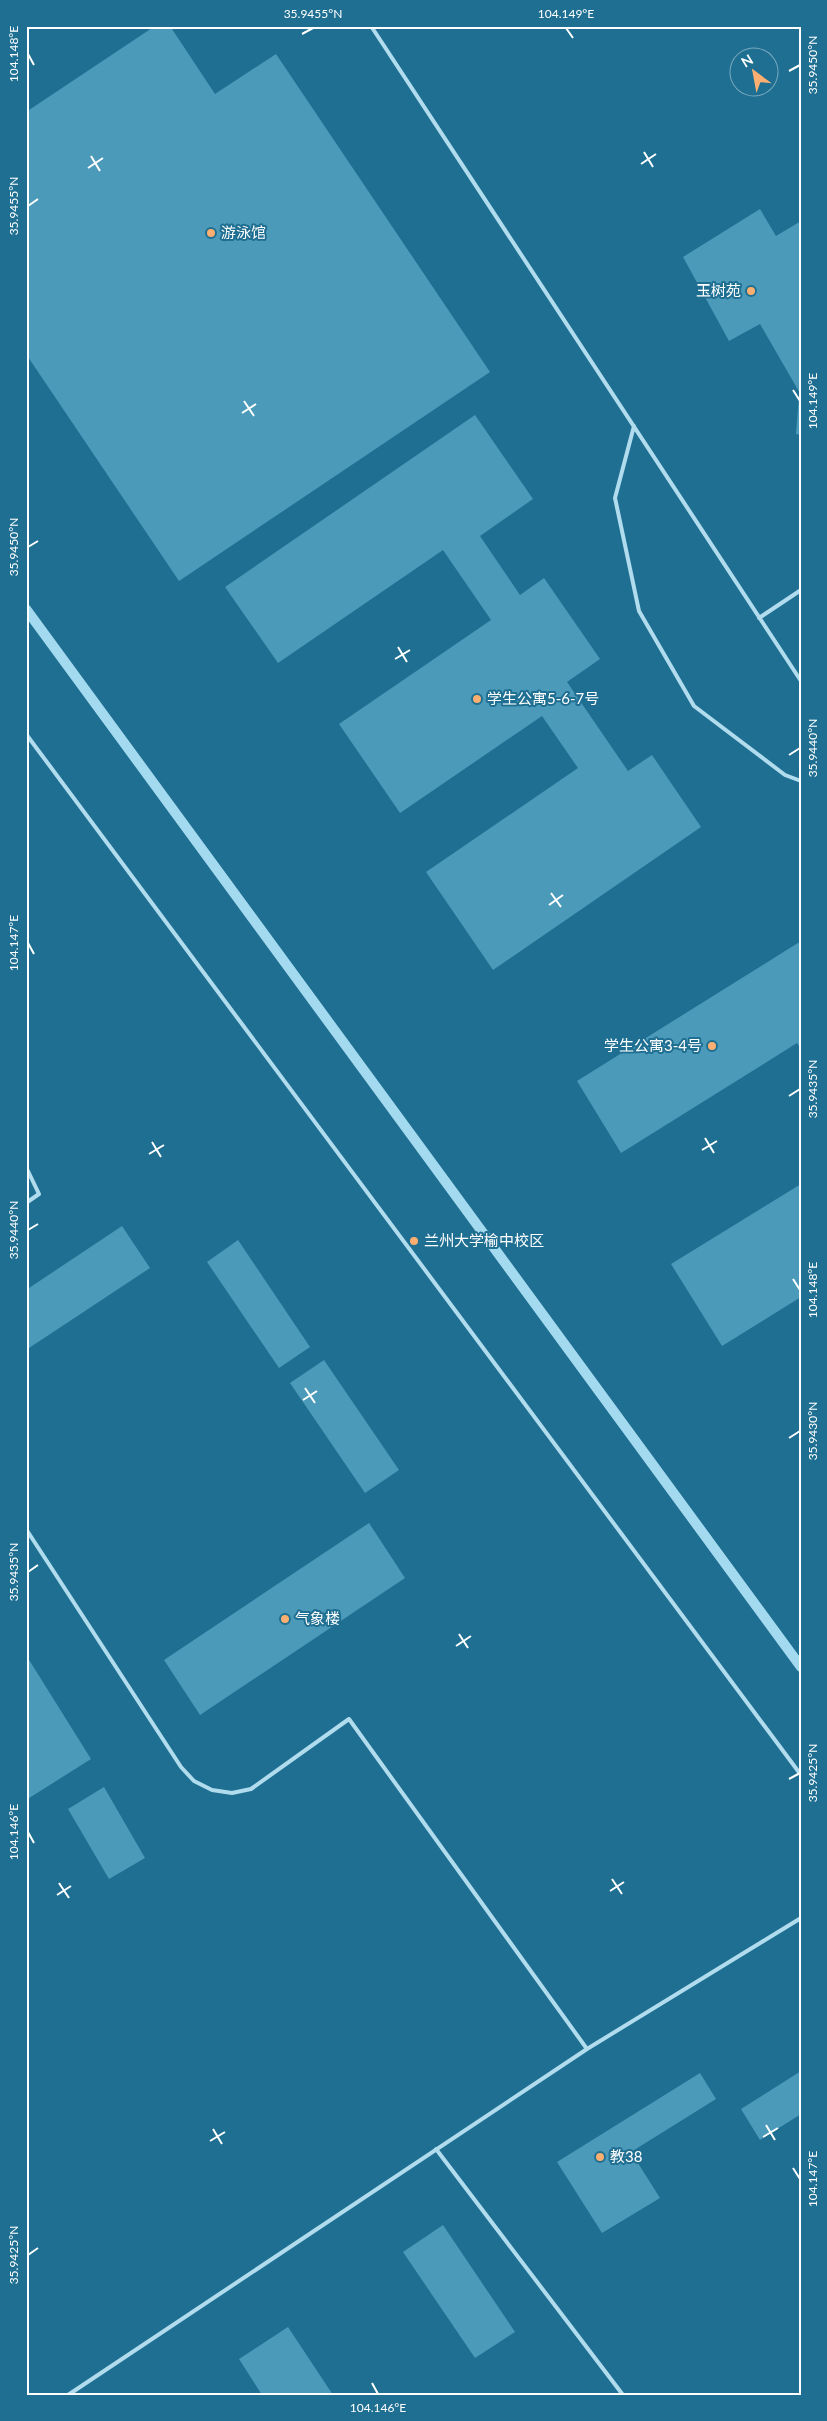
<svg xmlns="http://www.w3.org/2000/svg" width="827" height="2421" font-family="Lato,'Noto Sans SC',sans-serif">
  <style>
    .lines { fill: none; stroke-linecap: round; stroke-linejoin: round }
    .stream { stroke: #a4daef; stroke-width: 10 }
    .building { fill: #4b9aba }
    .lane { stroke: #b0dcee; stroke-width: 4 }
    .ticks { fill: none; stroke: #fff; stroke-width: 2 }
    .poi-dot { fill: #fcaf70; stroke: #1f6f92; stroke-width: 2 }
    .labels { text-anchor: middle; stroke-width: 4; stroke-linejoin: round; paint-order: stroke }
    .poi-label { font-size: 15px; fill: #fff; stroke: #1f6f92; text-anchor: start }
    .neatline { fill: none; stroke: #fff; stroke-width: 2 }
    .ticks-label { font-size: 12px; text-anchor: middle; fill: #fff }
  </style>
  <rect width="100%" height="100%" fill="#1f6f92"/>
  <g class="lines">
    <path class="stream" d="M26,609L801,1667"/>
  </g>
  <path class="building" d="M155,26H170L215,94L276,54L490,372L179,581L26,354V112Z
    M760,209L776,236L801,221V395L760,324L729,341L683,257Z
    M799,396H801V435L796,434Z
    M475,415L533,499L480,536L520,595L544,578L600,659L567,682L628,771L652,755L701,827L493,970L426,872L578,768L542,716L400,813L339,724L491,620L443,550L278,663L225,587Z
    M801,941V1049L797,1043L621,1153L577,1081Z
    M801,1184V1297L722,1346L671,1264Z
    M122,1226L150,1268L26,1350V1290Z
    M238,1240L310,1347L279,1368L207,1262Z
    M324,1360L399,1470L365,1493L290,1383Z
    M369,1523L405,1578L200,1715L164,1660Z
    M26,1655L91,1759L26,1800Z
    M104,1787L145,1858L109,1879L68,1809Z
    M801,2071V2114L760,2140L741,2109Z
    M700,2073L716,2099L631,2152L660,2198L602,2233L557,2162Z
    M443,2225L515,2332L475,2358L403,2252Z
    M288,2327L333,2395H262L239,2359Z"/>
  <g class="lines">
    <path class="lane" d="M371,26L801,681
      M634,426L615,498L639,611L694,706L785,775L801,781
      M759,618L801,590
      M26,734L801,1775
      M26,1167L39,1194L26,1203
      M26,1529L181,1767L194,1781L212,1790L232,1793L251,1789L349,1719L587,2049
      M436,2149L623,2395
      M68,2395L587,2049L801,1918"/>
  </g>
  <path class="ticks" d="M566,28L573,38M302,34L313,28M28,54L34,65M789,71L800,65M644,152L653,167M91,156L100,171M641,164L656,154M88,168L103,158M28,206L38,199M793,390L800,401M244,401L254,416M242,413L256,404M28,547L38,541M398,647L407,662M395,659L410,650M789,755L800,748M551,893L561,907M549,905L563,895M28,943L34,954M789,1096L800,1089M705,1138L714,1153M152,1142L161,1157M702,1150L717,1141M149,1154L164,1145M28,1230L38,1224M793,1279L800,1290M305,1388L315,1403M303,1400L317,1391M789,1438L800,1431M28,1572L38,1565M459,1634L468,1648M456,1646L471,1636M789,1779L800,1773M28,1832L34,1843M612,1879L622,1894M59,1883L69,1898M610,1891L624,1882M57,1895L71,1886M766,2125L775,2140M213,2129L222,2144M763,2137L778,2128M210,2141L225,2132M793,2168L800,2179M28,2255L38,2248M372,2383L378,2394"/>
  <g class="poi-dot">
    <circle cx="211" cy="233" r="5"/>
    <circle cx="751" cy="291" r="5"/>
    <circle cx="477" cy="699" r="5"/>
    <circle cx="712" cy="1046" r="5"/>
    <circle cx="414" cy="1241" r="5"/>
    <circle cx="285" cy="1619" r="5"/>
    <circle cx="600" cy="2157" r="5"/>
  </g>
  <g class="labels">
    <g class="poi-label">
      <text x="221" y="238">游泳馆</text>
      <text x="741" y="296" text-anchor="end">玉树苑</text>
      <text x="487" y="704">学生公寓5-6-7号</text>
      <text x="702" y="1051" text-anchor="end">学生公寓3-4号</text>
      <text x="424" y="1246">兰州大学榆中校区</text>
      <text x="295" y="1624">气象楼</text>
      <text x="610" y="2162">教38</text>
    </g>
  </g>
  <rect width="827" height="2421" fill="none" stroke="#1f6f92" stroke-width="55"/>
  <g transform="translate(754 72) rotate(328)"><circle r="24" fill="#1f6f92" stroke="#79a9be"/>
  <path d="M0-4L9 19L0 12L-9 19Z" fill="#fcaf70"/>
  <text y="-8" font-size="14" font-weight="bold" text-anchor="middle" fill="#ffffff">N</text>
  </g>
  <rect x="28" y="28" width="772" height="2366" class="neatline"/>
  <g class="ticks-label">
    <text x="313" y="18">35.9455°N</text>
    <text x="566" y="18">104.149°E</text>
    <text transform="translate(14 54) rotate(-90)" y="4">104.148°E</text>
    <text transform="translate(813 65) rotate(-90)" y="4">35.9450°N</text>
    <text transform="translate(14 206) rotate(-90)" y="4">35.9455°N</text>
    <text transform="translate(813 401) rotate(-90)" y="4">104.149°E</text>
    <text transform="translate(14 547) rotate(-90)" y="4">35.9450°N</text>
    <text transform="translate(813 748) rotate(-90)" y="4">35.9440°N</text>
    <text transform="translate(14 943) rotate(-90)" y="4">104.147°E</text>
    <text transform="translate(813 1089) rotate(-90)" y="4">35.9435°N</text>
    <text transform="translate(14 1230) rotate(-90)" y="4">35.9440°N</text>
    <text transform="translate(813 1290) rotate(-90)" y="4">104.148°E</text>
    <text transform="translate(813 1431) rotate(-90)" y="4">35.9430°N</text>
    <text transform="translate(14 1572) rotate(-90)" y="4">35.9435°N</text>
    <text transform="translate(813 1773) rotate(-90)" y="4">35.9425°N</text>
    <text transform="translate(14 1832) rotate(-90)" y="4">104.146°E</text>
    <text transform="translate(813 2179) rotate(-90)" y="4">104.147°E</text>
    <text transform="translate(14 2255) rotate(-90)" y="4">35.9425°N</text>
    <text x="378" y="2412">104.146°E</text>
  </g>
</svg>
